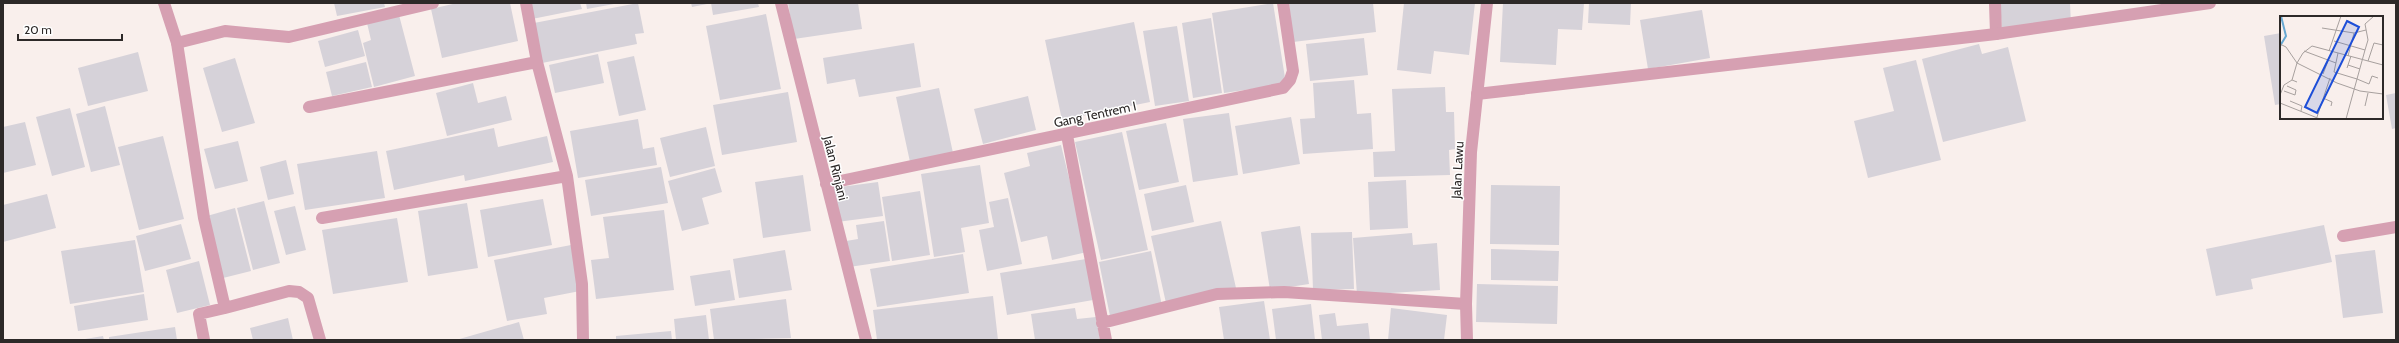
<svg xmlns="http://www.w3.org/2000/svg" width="2399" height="343" font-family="Cabin,sans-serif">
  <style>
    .building { fill: #d6d2d9 }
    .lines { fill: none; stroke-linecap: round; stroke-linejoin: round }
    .service { stroke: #d6a0b2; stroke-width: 12 }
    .minor { stroke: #d6a0b2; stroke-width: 12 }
    .tertiary { stroke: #d6a0b2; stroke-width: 12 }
    .labels { text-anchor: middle; stroke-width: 3; stroke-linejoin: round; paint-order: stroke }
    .street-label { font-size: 13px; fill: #2d2928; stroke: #fff }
    .inset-river { fill: none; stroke: #67a8d2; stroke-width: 2 }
    .inset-road { fill: none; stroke: #a7a09e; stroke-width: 1 }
    .view { fill: #1d4ed8; fill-opacity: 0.15; stroke: #1d4ed8; stroke-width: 2 }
    .inset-edge { fill: none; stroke: #2d2928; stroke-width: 2 }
  </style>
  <rect width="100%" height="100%" fill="#f9efec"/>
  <path class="building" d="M334,3H384L385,7L337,16Z
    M457,3H510L518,41L442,58L431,9Z
    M529,3H580L582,9L532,19Z
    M586,3H614V4L587,9Z
    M638,3L644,33L635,34L637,44L542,63L534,23Z
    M691,3H707V4L692,7Z
    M711,3H758L759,7L713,15Z
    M788,3H858L862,29L794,39Z
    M1273,3L1286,84L1224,93L1212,13Z
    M1289,3H1373L1376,32L1293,42Z
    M1404,3H1475L1469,55L1434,51L1431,74L1397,70Z
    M1503,3H1584L1582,30L1558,29L1556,65L1500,62Z
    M1589,3H1631L1630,25L1588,23Z
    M2000,3H2070L2071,25L2002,30Z
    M1702,10L1710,58L1648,69L1640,20Z
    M766,14L781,89L720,100L706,26Z
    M399,15L415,76L374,87L363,43L371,40L367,23Z
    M1211,18L1222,93L1193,98L1182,23Z
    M1134,22L1150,102L1062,120L1045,40Z
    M1177,26L1189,101L1155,106L1143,31Z
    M358,30L365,56L325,67L318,41Z
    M2281,33V104L2275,105L2264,36Z
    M1364,38L1368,75L1310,81L1306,44Z
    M914,43L921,87L859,97L855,79L827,84L823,58Z
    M1979,44L1982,54L2008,47L2026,121L1943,142L1922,59Z
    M138,52L148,91L88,106L78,68Z
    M598,54L604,83L555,93L549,65Z
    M634,56L646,110L619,116L607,62Z
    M235,58L255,123L222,132L203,68Z
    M1916,60L1941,160L1868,178L1854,121L1894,111L1883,68Z
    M366,62L372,87L332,96L326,72Z
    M1354,80L1357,114L1371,113L1373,149L1303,154L1300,119L1315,118L1313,83Z
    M473,83L478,103L506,96L512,120L447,136L436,93Z
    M1445,87L1446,112H1454L1455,149L1449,150L1450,175L1374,177L1373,152L1395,151L1392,89Z
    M939,88L953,153L910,162L896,97Z
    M788,92L797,142L722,155L713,105Z
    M2396,93V128L2392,129L2386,95Z
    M1028,96L1036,130L983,144L974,109Z
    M105,106L120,165L91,172L76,114Z
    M70,108L85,167L52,176L36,117Z
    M1229,113L1238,175L1193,182L1183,119Z
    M1291,117L1300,164L1243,174L1235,126Z
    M638,119L643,149L654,147L657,165L578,178L570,131Z
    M25,122L36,165L3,173V127Z
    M1166,123L1179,182L1139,190L1126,131Z
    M706,127L715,166L670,177L660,138Z
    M494,128L498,147L547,136L553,162L465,181L464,175L394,190L386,151Z
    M1122,132L1148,250L1101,260L1075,142Z
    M163,136L184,219L139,230L118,147Z
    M238,141L248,181L215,189L204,149Z
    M1061,145L1087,252L1052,260L1047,236L1021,242L1004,173L1030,166L1027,153Z
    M377,151L385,198L305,210L297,164Z
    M286,160L294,194L268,200L260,167Z
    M980,165L989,223L961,228L965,252L934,257L921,174Z
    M661,167L668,203L591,216L585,180Z
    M715,168L722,192L702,198L709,224L682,231L668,181Z
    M803,175L811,231L763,238L755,182Z
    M1406,180L1408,228L1370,230L1368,182Z
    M878,182L883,216L837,222L833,188Z
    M1186,185L1194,222L1152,231L1144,194Z
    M1491,185L1560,186L1559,245L1490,244Z
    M920,191L930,255L892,261L882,197Z
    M47,194L56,228L3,242V205Z
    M1008,198L1022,264L987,271L979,230L994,227L989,202Z
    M543,199L552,245L488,257L480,210Z
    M264,201L280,263L253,270L237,208Z
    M467,203L478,268L428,276L418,211Z
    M295,206L306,250L286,255L274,211Z
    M235,208L251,271L223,278L207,216Z
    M664,210L674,290L596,299L591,260L609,258L603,217Z
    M397,218L408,282L333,294L322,230Z
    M884,221L890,261L849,267L846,241L858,239L856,225Z
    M1221,221L1236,288L1166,303L1151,236Z
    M181,224L191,259L145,271L136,236Z
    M2324,225L2332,262L2251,279L2253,289L2216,296L2206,249Z
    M1300,226L1309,284L1270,290L1261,232Z
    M1352,232L1354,289L1313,290L1311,233Z
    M1412,233L1413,245L1437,243L1440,290L1357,295L1353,238Z
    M135,240L144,292L70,304L61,251Z
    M571,245L580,291L544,298L547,314L507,321L494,260Z
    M1491,249L1559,251L1558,281L1491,280Z
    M785,250L792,290L739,298L733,259Z
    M2375,250L2383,313L2343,318L2335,255Z
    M1151,251L1162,306L1110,316L1099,262Z
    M963,254L969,293L877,307L870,269Z
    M1086,259L1093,300L1007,315L1000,273Z
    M199,261L210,305L177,313L166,270Z
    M730,270L735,300L695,306L690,276Z
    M1477,284L1558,286L1557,324L1476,322Z
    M144,294L148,320L78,331L74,306Z
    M993,296L998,340H877L873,310Z
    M786,299L791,338L714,340L710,309Z
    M1264,301L1270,340H1224L1219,307Z
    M1311,304L1315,340H1276L1272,309Z
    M1075,308L1077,319L1096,317L1100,340H1035L1031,314Z
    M1391,308L1447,315L1444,340H1388Z
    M1335,313L1337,326L1368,323L1370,340H1322L1319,315Z
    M706,315L709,340H676L674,319Z
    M288,318L293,340H253L250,328Z
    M519,322L524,340H456Z
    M175,327L177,340H109V337Z
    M671,331L672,340H616V336Z
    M103,336L104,340H85V339Z"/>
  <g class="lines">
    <path class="service" d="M164,3L177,43
      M1995,3L1996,34"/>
    <path class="minor" d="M526,3L537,62L567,176L582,284L583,340
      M781,3L866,340
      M1477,94L1996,34L2210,3
      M309,107L537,62
      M1067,135L1106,340
      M826,184L1283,88L1290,80L1293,71L1283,3
      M322,218L567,176
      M2343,236L2396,227
      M1102,323L1217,294L1284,292L1466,304
      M204,340L199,314L225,308
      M320,340L308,298L299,292L289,291L225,308L204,218L177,43L225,31L289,37L433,3"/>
    <path class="tertiary" d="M1467,340L1466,304L1471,152L1487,3"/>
  </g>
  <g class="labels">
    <g class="street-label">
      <text transform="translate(1095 114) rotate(-12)" y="5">Gang Tentrem I</text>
      <text transform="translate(836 168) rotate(76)" y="5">Jalan Rinjani</text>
      <text transform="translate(1457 170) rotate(-87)" y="5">Jalan Lawu</text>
    </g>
  </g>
  <g transform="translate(2280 16)">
    <rect width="103" height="103" fill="#f9efec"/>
    <path class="inset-river" d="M0,30L6,20L1,0"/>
    <path class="inset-road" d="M42,12L74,17L68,40M74,17L86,14M54,25L85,34L77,63L54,56L58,37M0,28L6,31L17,47L57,67L80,75L103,78M85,34L88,24L85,8L94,0M24,35L56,47M49,35L61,0M88,45L94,27L103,29M68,49L80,53M67,52L71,40M43,58L48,45M17,66L12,64L17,47L23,37L32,30L103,49M4,75L15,79L16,74L7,70M0,79L4,69L12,64M43,82L52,86L51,90M10,85L22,90L21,95M0,87L40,103M85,90L88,77M37,101L50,62M66,103L77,63L89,68L92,60L98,62"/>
    <path class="view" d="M67,5L79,11L37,97L25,91Z"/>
    <rect width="103" height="103" class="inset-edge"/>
  </g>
  <rect width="2399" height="343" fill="none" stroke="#2d2928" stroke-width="8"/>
  <path d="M18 34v6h104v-6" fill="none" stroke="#2d2928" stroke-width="2"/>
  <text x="24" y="34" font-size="12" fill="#2d2928" stroke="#ffffff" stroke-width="3" paint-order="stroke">20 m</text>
</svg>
